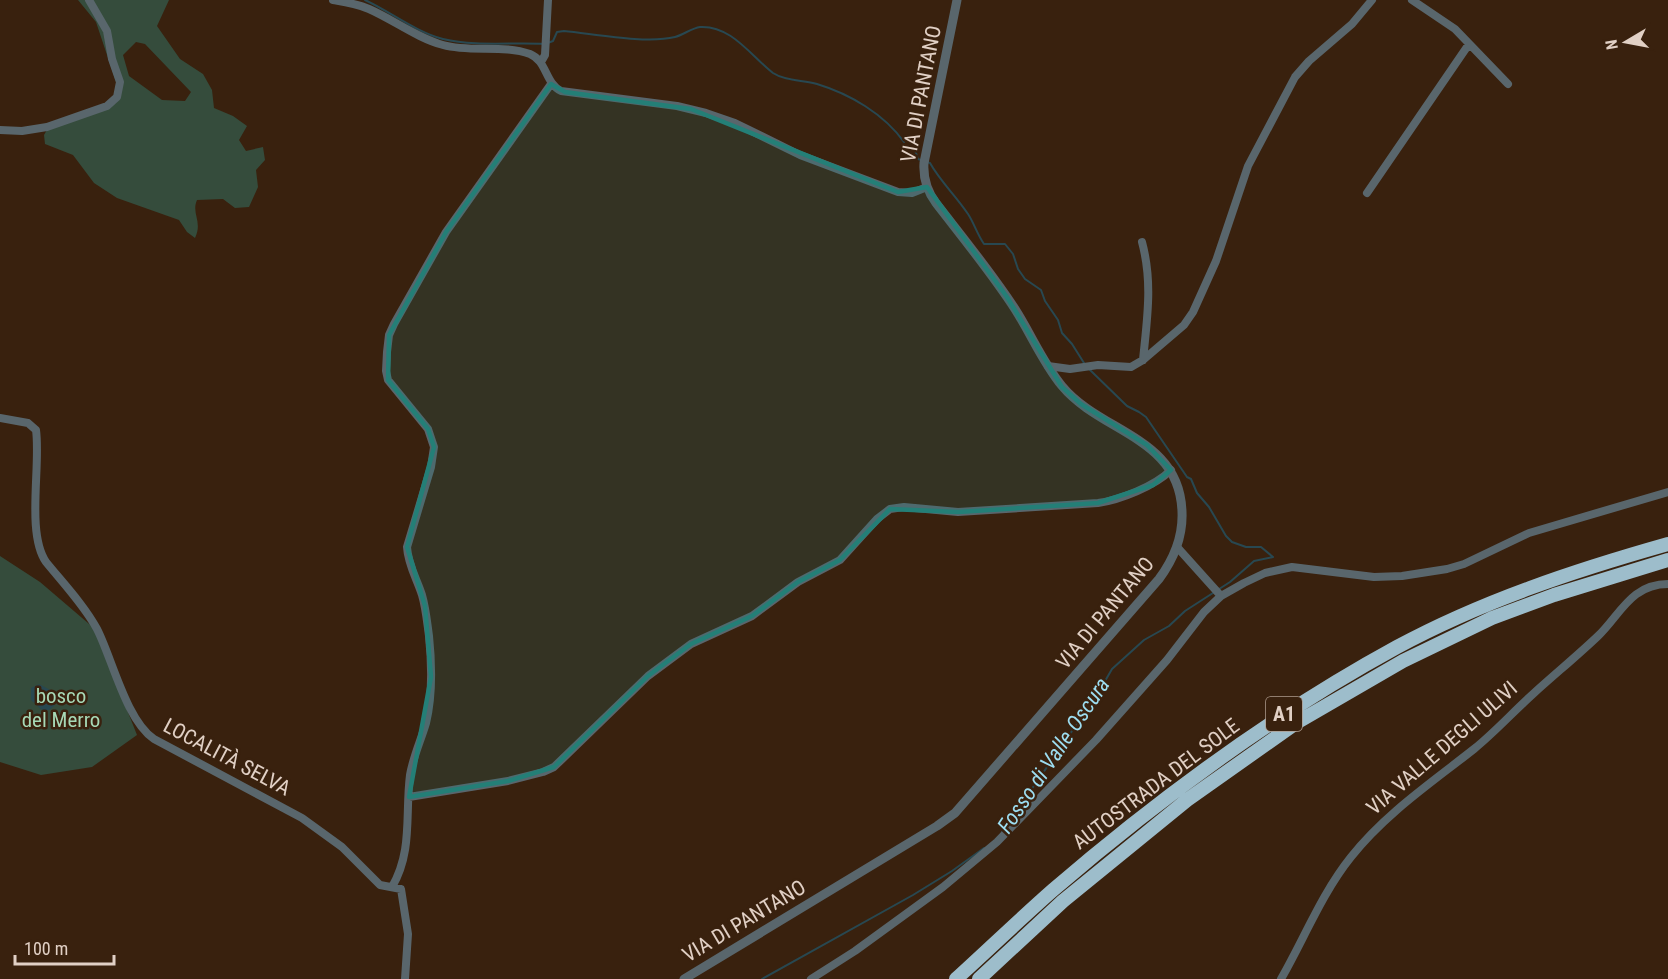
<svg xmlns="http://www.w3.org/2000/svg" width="1668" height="979" font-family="'Roboto Condensed',sans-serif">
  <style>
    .green { fill: #354c3c; fill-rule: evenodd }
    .water { fill: #284851 }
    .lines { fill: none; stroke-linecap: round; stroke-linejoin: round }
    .stream { stroke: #284851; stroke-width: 2 }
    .minor { stroke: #59666c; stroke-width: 8 }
    .tertiary { stroke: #59666c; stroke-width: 9 }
    .motorway { stroke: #9dbdcb; stroke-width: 14 }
    .marked { fill: #247f77; fill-opacity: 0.2; stroke: #247f77; stroke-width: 4.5; stroke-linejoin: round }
    .labels { text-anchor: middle; stroke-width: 5; stroke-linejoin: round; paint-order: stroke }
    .shield { fill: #39210e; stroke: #af9c8e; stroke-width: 1.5 }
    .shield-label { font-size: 20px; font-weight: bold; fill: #e1d0c5 }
    .street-label { font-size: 21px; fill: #e1d0c5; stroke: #39210e }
    .park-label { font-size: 21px; fill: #a6d8b6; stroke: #39210e }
    .water-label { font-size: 22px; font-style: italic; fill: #9dddf0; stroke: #39210e }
  </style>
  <rect width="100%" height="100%" fill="#39210e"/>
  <path class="green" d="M78,0H169L157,26L180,59L203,74L212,90L214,108L233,116L247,126L239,140L246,151L263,147L265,160L256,170L258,187L249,207L235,208L223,199L197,200C191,214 203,221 195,238L187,232L179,220L117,198L94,183L73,155L45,144L44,135L48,128L104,109L116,103L120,94L96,22ZM136,42L145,44L191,92L185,101L162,100L129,76L123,55Z
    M0,556L40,582L95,629L137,735L92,767L41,775L0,762Z"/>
  <path class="water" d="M39,684L52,691L55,705L49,710L43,711L31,700V688Z"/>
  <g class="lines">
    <path class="stream" d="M365,0C391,12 416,32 443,39C476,47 512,42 545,44L553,41L557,32L564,31C595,34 646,44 675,37C683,35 692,28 700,27C731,25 751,56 773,73C785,81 803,80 817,84C850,94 884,114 904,142
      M910,147L915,150L918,159L921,160
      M926,162L930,163C940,181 956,196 968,214C974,223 977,234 984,244H1005L1013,254L1018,269L1025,279L1041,290L1045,301L1058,320L1062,333L1072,344L1084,363
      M1088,368L1127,406L1139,412L1146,417L1187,477L1191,479L1197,493L1209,507L1226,536L1232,542L1246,547H1261L1273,557
      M1002,832L1097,695L1112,669L1144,640L1169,626L1185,611L1230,582L1254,561L1273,557
      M762,979L913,895L952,871L984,848"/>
    <path class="minor" d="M333,0C345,2 358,4 369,9C394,20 417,38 443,45C471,53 503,44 530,54C547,61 545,83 561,91L677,106L706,113L735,123L800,155L898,192L912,193L927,187
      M1412,0L1455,29L1508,84
      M541,62L545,55L548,0
      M0,130L22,131L47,127L107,106L117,97L120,82L112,59L107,31L89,0
      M1367,193L1469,44
      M1142,242C1153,283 1147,319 1143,360
      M1048,366L1070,369L1098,365L1131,367L1143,360L1184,325L1193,312L1216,261L1248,166L1295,77L1309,61L1352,24L1372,0
      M0,418L28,423L36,430C41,465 26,533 46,562C63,583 84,605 97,629C112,658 126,720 154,739L302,818L342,847L380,885L401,889L408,934L405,979
      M1177,547L1221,596
      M409,797L508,781L543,772L554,767L648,676L691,644L752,616L798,582L840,560L877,519L890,509L904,507L958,512L1098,503C1120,500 1155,486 1171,470
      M392,887C413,851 405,814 410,775C413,757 421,740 426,723C433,694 432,665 429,636C427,622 426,609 422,595C417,579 408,565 407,547L431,467L434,447L428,429L388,380L386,371L387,352L389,335L394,324L446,232L551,84
      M811,979L855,951L943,887L997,842L1096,740L1167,660L1204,612L1221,596L1244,583L1265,573L1292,567L1374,577L1402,576L1447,569L1464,564L1529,533L1668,492
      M1281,979C1304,939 1322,893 1351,857C1385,814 1431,783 1474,749C1495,732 1513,712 1533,694C1555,674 1577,656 1598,636C1620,615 1631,584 1668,584"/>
    <path class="tertiary" d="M684,979L937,826L955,813L1159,579C1173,560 1183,536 1182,512C1180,437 1101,433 1062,386C1043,363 1031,334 1015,309C991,272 963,238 936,203C927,191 923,178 924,163L957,0"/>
    <path class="motorway" d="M956,979C989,949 1020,919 1053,890C1160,798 1274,714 1397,647C1482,601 1576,570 1668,544
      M979,979L1063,901L1187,800L1296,723L1403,661L1492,618L1554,595L1668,560"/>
  </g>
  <path class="marked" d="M551,84L565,92L691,109L898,192L927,187L1007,297L1062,387L1081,404L1147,445L1171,470L1153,485L1098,503L958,512L890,509L840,560L798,582L752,616L691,644L648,676L554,767L508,781L409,797L431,677L425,606L407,547L434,447L428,429L388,380L389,335L446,232Z"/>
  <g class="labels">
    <rect class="shield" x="1266" y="697" width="36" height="34" rx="4.5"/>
    <g class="shield-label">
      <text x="1284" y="721">A1</text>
    </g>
    <g class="street-label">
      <text transform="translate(921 94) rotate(-79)" y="7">VIA DI PANTANO</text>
      <text transform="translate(1105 613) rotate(-50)" y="7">VIA DI PANTANO</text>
      <text transform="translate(1442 748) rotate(-41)" y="7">VIA VALLE DEGLI ULIVI</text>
      <text transform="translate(227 757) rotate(28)" y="7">LOCALITÀ SELVA</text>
      <text transform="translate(1156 784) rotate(-37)" y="7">AUTOSTRADA DEL SOLE</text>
      <text transform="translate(744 921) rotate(-31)" y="7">VIA DI PANTANO</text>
    </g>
    <g class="park-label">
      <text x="61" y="703">bosco<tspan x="61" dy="24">del Merro</tspan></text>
    </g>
    <g class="water-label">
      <text transform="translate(1053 755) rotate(-56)" y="8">Fosso di Valle Oscura</text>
    </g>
  </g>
  <g transform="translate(1626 42) rotate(260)" stroke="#39210e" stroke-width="4.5" paint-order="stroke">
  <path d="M0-4.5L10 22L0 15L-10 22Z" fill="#e1d0c5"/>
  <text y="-9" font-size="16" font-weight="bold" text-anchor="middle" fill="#e1d0c5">N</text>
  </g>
  <path d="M15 955v9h99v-9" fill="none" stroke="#e1d0c5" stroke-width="3"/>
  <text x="24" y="955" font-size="18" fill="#e1d0c5" stroke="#39210e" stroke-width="4.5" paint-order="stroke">100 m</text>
</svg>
